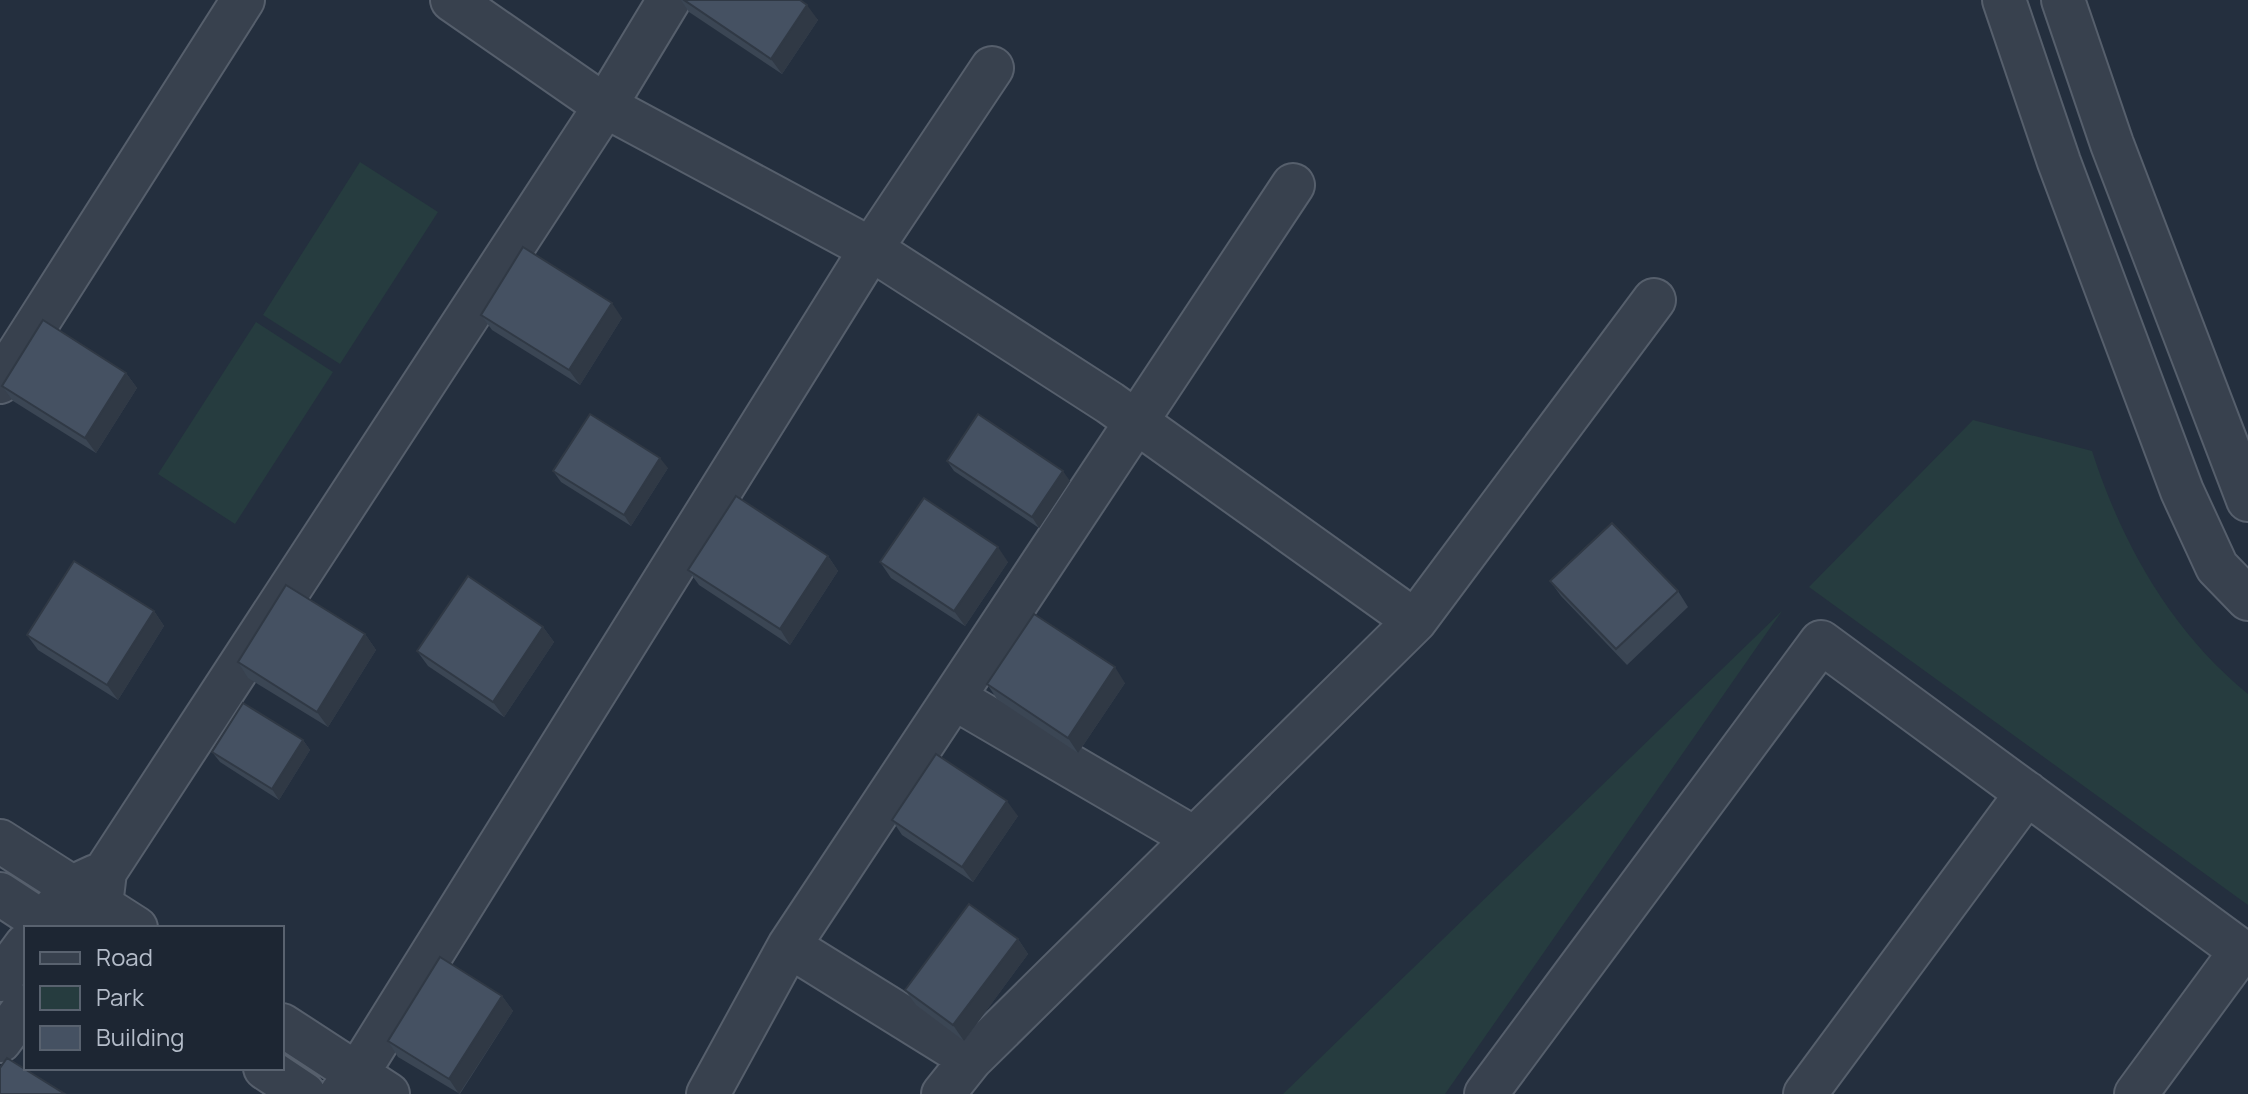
<svg xmlns="http://www.w3.org/2000/svg" width="2248" height="1094" font-family="Manrope,sans-serif">
  <style>
    .green { fill: #263c3f }
    .lines { fill: none; stroke-linecap: round; stroke-linejoin: round }
    .minor-casing { stroke: #565f6c; stroke-width: 46 }
    .minor { stroke: #38414e; stroke-width: 42 }
    .wall { fill: #3b4654 }
    .shaded-wall { fill: #303945 }
    .building { fill: #455162; stroke: #303945; stroke-width: 2 }
  </style>
  <rect width="100%" height="100%" fill="#242f3e"/>
  <path class="green" d="M360,162L438,212L340,364L263,315Z
    M256,322L333,372L235,524L158,474Z
    M1973,420L2092,451C2122,544 2171,631 2248,694V905L1809,587Z
    M1782,611L1445,1094H1283Z"/>
  <g class="lines">
    <defs>
      <path id="minor" d="M452,0L605,106L871,249L1110,403L1415,621
        M2004,0L2059,162L2182,491L2217,567L2248,599
        M2063,0L2112,144L2248,500
        M0,382L243,0
        M954,698L1194,838
        M0,841L136,928
        M0,894L52,928
        M39,928L72,887L96,876
        M84,928L101,905L105,872L605,106L669,0
        M789,946L971,1059
        M0,980L26,945
        M282,1025L388,1094
        M0,1041L26,1006
        M265,1068L304,1094
        M341,1094L357,1074L871,249L992,68
        M708,1094L789,946L1293,185
        M943,1094L971,1059L1415,621L1654,300
        M1486,1094L1821,642L2248,956
        M1805,1094L2027,793
        M2136,1094L2241,951"/>
    </defs>
    <use href="#minor" class="minor-casing"/>
    <use href="#minor" class="minor"/>
  </g>
  <path class="wall" d="M681,0H800L818,20L782,74L689,12Z
    M481,315L622,318L580,385L492,330Z
    M126,373L137,388L96,453L13,401L2,386Z
    M947,461L1070,481L1039,528L954,471Z
    M668,468L631,526L561,482L553,471Z
    M828,556L838,571L790,645L699,585L688,570Z
    M880,562H1008L965,626L891,578Z
    M1550,581L1678,591L1688,607L1627,665L1561,596Z
    M154,611L164,626L118,700L38,650L27,635Z
    M543,627L554,642L504,717L428,666L417,651Z
    M365,634L376,650L328,727L248,678L238,662Z
    M1125,683L1078,753L997,699L987,684Z
    M303,740L310,750L279,800L220,762L212,752Z
    M1018,816L973,882L902,835L892,820Z
    M1018,939L1028,954L964,1041L916,1005L905,990Z
    M502,996L513,1011L460,1094L398,1057L388,1041Z"/>
  <path class="shaded-wall" d="M807,5L818,20L782,74L771,59Z
    M612,303L622,318L580,385L569,370Z
    M126,373L137,388L96,453L85,438Z
    M660,458L668,468L631,526L624,515Z
    M1063,471L1070,481L1039,528L1032,517Z
    M998,547L1008,562L965,626L954,611Z
    M828,556L838,571L790,645L780,629Z
    M154,611L164,626L118,700L107,685Z
    M543,627L554,642L504,717L493,702Z
    M365,634L376,650L328,727L317,712Z
    M1115,667L1125,683L1078,753L1068,738Z
    M303,740L310,750L279,800L272,789Z
    M1007,801L1018,816L973,882L962,867Z
    M1018,939L1028,954L964,1041L953,1025Z
    M502,996L513,1011L459,1094L449,1079Z"/>
  <path class="building" d="M684,0H800L807,5L771,59Z
    M523,247L612,303L569,370L481,315Z
    M43,320L126,373L85,438L2,386Z
    M590,414L660,458L624,515L553,471Z
    M978,414L1063,471L1032,517L947,461Z
    M736,496L828,556L780,629L688,570Z
    M924,498L998,547L954,611L880,562Z
    M1612,523L1678,591L1616,649L1550,581Z
    M74,561L154,611L107,685L27,635Z
    M468,576L543,627L493,702L417,651Z
    M286,585L365,634L317,712L238,662Z
    M1034,614L1115,667L1068,738L987,684Z
    M243,703L303,740L272,789L212,752Z
    M936,754L1007,801L962,867L892,820Z
    M969,904L1018,939L953,1025L905,990Z
    M440,957L502,996L449,1079L388,1041Z
    M7,1058L65,1094H0V1068Z"/>
  <rect x="24" y="926" width="260" height="144" fill="#1d2633" stroke="#59626f" stroke-width="2"/>
  <rect x="40" y="952" width="40" height="12" fill="#38414e" stroke="#59626f" stroke-width="2"/>
  <text x="96" y="966" font-size="24" fill="#b4bcc9">Road</text>
  <rect x="40" y="986" width="40" height="24" fill="#263c3f" stroke="#59626f" stroke-width="2"/>
  <text x="96" y="1006" font-size="24" fill="#b4bcc9">Park</text>
  <rect x="40" y="1026" width="40" height="24" fill="#455162" stroke="#59626f" stroke-width="2"/>
  <text x="96" y="1046" font-size="24" fill="#b4bcc9">Building</text>
</svg>
